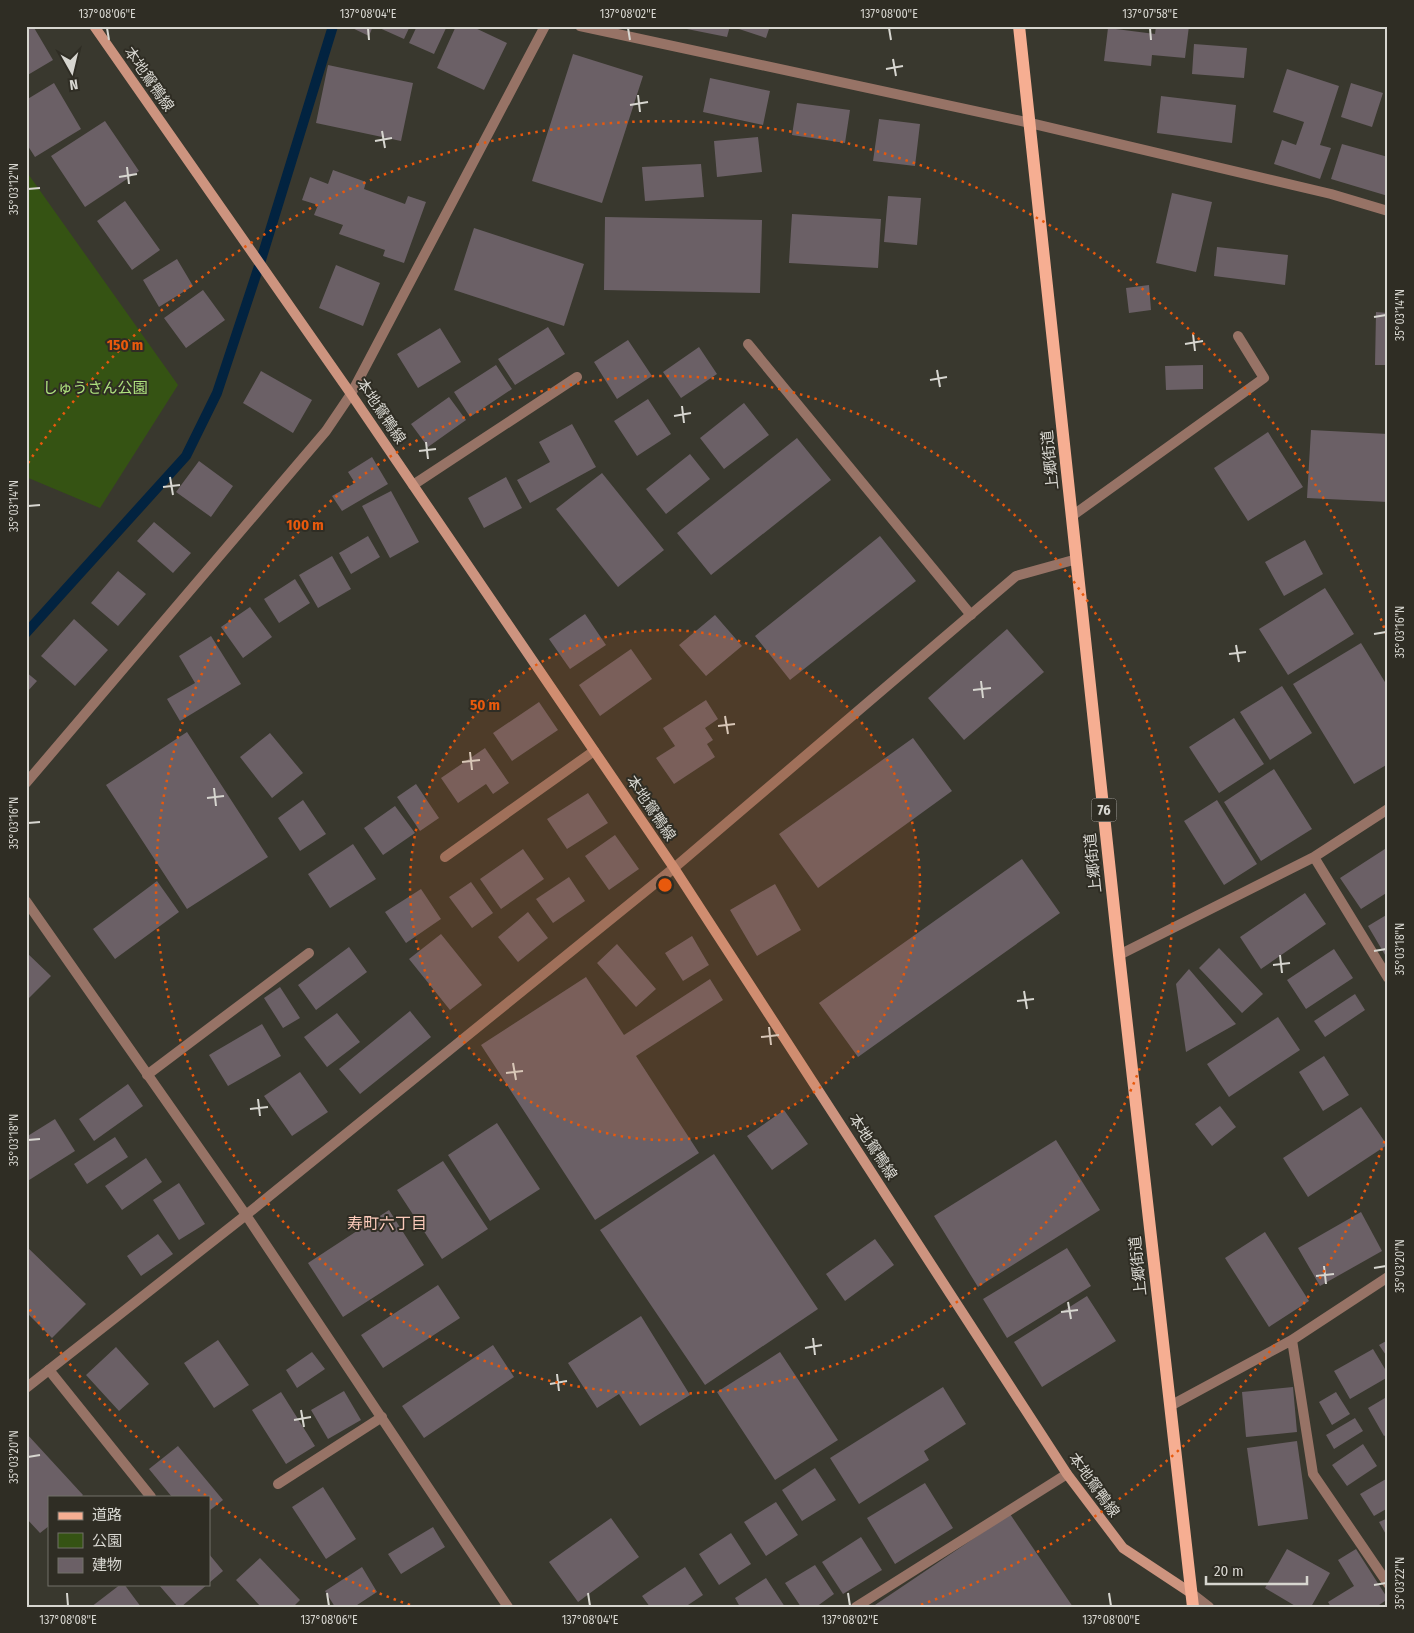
<svg xmlns="http://www.w3.org/2000/svg" width="1414" height="1633" font-family="'Fira Sans Condensed','Noto Sans JP',sans-serif">
  <style>
    .green { fill: #355313 }
    .lines { fill: none; stroke-linecap: round; stroke-linejoin: round }
    .stream { stroke: #022340; stroke-width: 10 }
    .building { fill: #6b6066 }
    .service { stroke: #977366; stroke-width: 10 }
    .minor { stroke: #977366; stroke-width: 10 }
    .secondary { stroke: #cd947f; stroke-width: 10 }
    .primary { stroke: #f6ae92; stroke-width: 12 }
    .ticks { fill: none; stroke: #d7d6d0; stroke-width: 2 }
    .ring { fill: none; stroke: #e8590c; stroke-width: 2.5; stroke-dasharray: 2.5 5 }
    .labels { text-anchor: middle; stroke-width: 4; stroke-linejoin: round; paint-order: stroke }
    .shield { fill: #2f2d24; stroke: #a5a39c; stroke-width: 1 }
    .shield-label { font-size: 14px; font-weight: bold; fill: #d7d6d0 }
    .street-label { font-size: 15px; fill: #d7d6d0; stroke: #2f2d24 }
    .park-label { font-size: 15px; fill: #afe37f; stroke: #2f2d24 }
    .neighbourhood-label { font-size: 16px; fill: #fbcaba; stroke: #2f2d24 }
    .centre { fill: #e8590c; stroke: #2f2d24; stroke-width: 2.5 }
    .ring-label { font-size: 15px; text-anchor: middle; font-weight: bold; fill: #e8590c; stroke: #2f2d24; stroke-width: 4; stroke-linejoin: round; paint-order: stroke }
    .neatline { fill: none; stroke: #d7d6d0; stroke-width: 2 }
    .ticks-label { font-size: 12px; text-anchor: middle; fill: #d7d6d0 }
  </style>
  <rect width="100%" height="100%" fill="#39382e"/>
  <path class="green" d="M26,171L178,385L100,508L26,477Z"/>
  <g class="lines">
    <path class="stream" d="M26,633L186,456L217,393L261,260L333,26"/>
  </g>
  <path class="building" d="M26,26H33L53,60L26,76Z
    M348,26H373L369,36Z
    M375,26H410L404,39Z
    M417,26H447L434,54L409,43Z
    M456,26H471L507,43L484,90L437,68Z
    M672,26H730L727,37Z
    M740,26H770L766,38L739,29Z
    M1156,26H1189L1185,58L1152,55L1151,66L1104,61L1108,28L1155,34Z
    M1194,44L1247,48L1244,78L1192,74Z
    M573,54L643,76L602,203L532,181Z
    M328,65L413,83L401,141L316,123Z
    M1287,69L1339,86L1320,145L1331,148L1320,179L1274,164L1282,140L1296,145L1304,122L1273,112Z
    M710,78L770,91L763,125L703,112Z
    M54,83L81,129L35,157L26,143V100Z
    M1351,83L1383,93L1372,127L1341,117Z
    M1161,96L1236,105L1232,143L1157,133Z
    M797,103L850,110L845,143L792,135Z
    M879,119L920,124L915,166L873,161Z
    M105,121L139,171L85,207L51,156Z
    M758,137L762,172L717,177L714,141Z
    M1342,144L1388,157V196L1331,179Z
    M701,164L704,197L645,201L642,167Z
    M333,170L366,182L364,189L405,204L408,196L426,202L404,263L383,256L385,250L339,234L343,225L314,215L318,205L302,200L310,177L328,184Z
    M1172,193L1212,202L1196,272L1156,263Z
    M888,196L921,198L917,245L884,242Z
    M125,201L160,250L132,270L97,221Z
    M792,214L881,219L878,268L789,263Z
    M605,217L762,220L760,293L604,290Z
    M474,228L584,264L564,326L454,290Z
    M1217,247L1288,255L1285,285L1214,276Z
    M177,259L193,286L159,307L143,280Z
    M336,265L380,283L363,326L319,308Z
    M1149,285L1151,310L1129,313L1126,288Z
    M203,290L225,320L186,348L164,318Z
    M1376,312L1388,313V365H1375Z
    M548,327L565,354L515,385L498,359Z
    M440,328L461,362L418,388L397,354Z
    M628,340L652,376L617,399L594,362Z
    M699,347L717,374L681,398L663,372Z
    M496,365L512,389L470,417L454,392Z
    M1203,365V389L1166,390L1165,366Z
    M261,371L312,400L293,433L243,403Z
    M449,397L466,420L428,447L411,424Z
    M648,399L671,434L637,456L614,421Z
    M744,403L769,435L724,469L700,438Z
    M572,424L596,467L530,503L517,480L550,462L539,442Z
    M1311,430L1388,434V502L1307,498Z
    M1268,432L1303,487L1248,521L1214,468Z
    M797,438L831,480L711,575L677,533Z
    M690,454L710,479L666,514L646,489Z
    M372,457L388,484L342,511L332,496L355,483L348,472Z
    M199,461L233,486L211,517L176,492Z
    M602,473L664,550L618,587L556,509Z
    M506,477L522,508L484,528L468,498Z
    M391,491L419,542L390,558L362,506Z
    M154,522L191,553L173,573L137,541Z
    M368,536L380,557L351,574L339,553Z
    M880,536L916,581L790,680L755,636Z
    M1305,540L1323,574L1284,596L1265,562Z
    M332,556L351,589L318,608L299,575Z
    M118,571L146,594L118,626L91,603Z
    M295,579L310,603L279,623L264,599Z
    M1325,588L1354,634L1288,675L1259,629Z
    M250,607L272,637L243,658L221,627Z
    M585,614L606,645L570,669L549,639Z
    M715,615L742,646L706,676L679,645Z
    M74,619L108,650L75,686L41,656Z
    M1007,629L1044,672L964,740L928,698Z
    M211,636L241,684L180,721L167,699L195,683L179,656Z
    M1361,643L1388,687V764L1354,784L1293,684Z
    M631,649L652,679L600,716L579,685Z
    M26,672L37,681L26,693Z
    M1282,686L1312,733L1270,760L1240,712Z
    M706,700L718,719L705,728L713,740L707,744L715,757L674,784L656,758L675,746L663,728Z
    M539,702L558,730L512,761L493,733Z
    M1234,718L1264,764L1219,793L1189,747Z
    M187,732L268,857L187,909L106,785Z
    M270,733L303,773L272,798L240,757Z
    M913,738L952,791L818,888L779,834Z
    M485,748L509,783L493,794L486,784L458,803L441,778Z
    M1274,769L1312,829L1261,861L1224,802Z
    M416,784L439,818L420,831L397,797Z
    M588,793L608,823L567,849L547,819Z
    M303,800L326,834L300,851L278,818Z
    M1217,800L1257,864L1224,885L1184,821Z
    M395,806L415,833L383,855L364,828Z
    M615,835L639,869L609,890L585,856Z
    M353,844L376,879L330,908L308,874Z
    M1388,847V892L1361,909L1340,878Z
    M523,849L544,879L501,909L480,879Z
    M1022,859L1060,913L858,1057L819,1003Z
    M569,877L585,901L553,923L536,899Z
    M157,881L179,912L115,959L93,929Z
    M471,882L493,913L472,928L449,897Z
    M775,884L801,930L757,956L730,910Z
    M421,889L441,919L406,943L385,912Z
    M1305,893L1326,924L1261,969L1240,937Z
    M528,912L548,938L518,962L498,937Z
    M1388,914V960L1368,926Z
    M441,934L482,985L450,1010L409,959Z
    M692,936L709,965L683,981L665,953Z
    M617,944L656,989L636,1007L597,963Z
    M349,947L367,972L316,1010L298,985Z
    M1219,948L1263,994L1242,1013L1199,968Z
    M1334,949L1353,978L1306,1009L1287,980Z
    M26,952L51,976L26,1001Z
    M1189,969L1236,1024L1186,1052L1176,984Z
    M586,977L624,1035L710,979L723,1000L636,1056L699,1153L595,1220L481,1045Z
    M280,987L300,1018L283,1028L264,998Z
    M1355,994L1365,1010L1325,1037L1314,1021Z
    M410,1011L431,1037L360,1094L339,1069Z
    M337,1013L360,1042L327,1067L304,1037Z
    M1278,1017L1300,1050L1229,1097L1207,1064Z
    M262,1024L281,1056L228,1086L209,1055Z
    M1324,1056L1349,1095L1323,1111L1299,1072Z
    M300,1072L328,1112L292,1136L264,1096Z
    M128,1084L143,1106L94,1141L79,1119Z
    M1220,1106L1236,1127L1212,1146L1195,1124Z
    M1361,1107L1387,1145L1308,1197L1283,1158Z
    M784,1110L808,1144L772,1170L747,1136Z
    M55,1119L75,1151L26,1182V1137Z
    M497,1123L540,1189L490,1221L448,1155Z
    M115,1137L128,1157L87,1184L74,1164Z
    M1056,1140L1100,1210L978,1287L934,1216Z
    M714,1154L818,1309L705,1385L600,1230Z
    M146,1158L162,1182L122,1210L105,1186Z
    M443,1161L488,1229L442,1259L397,1190Z
    M179,1183L205,1224L179,1240L153,1200Z
    M389,1210L424,1265L343,1317L308,1263Z
    M1361,1212L1382,1251L1320,1286L1298,1248Z
    M1265,1232L1309,1301L1269,1327L1225,1258Z
    M158,1234L173,1254L141,1276L127,1256Z
    M875,1239L894,1265L845,1301L826,1274Z
    M26,1246L86,1304L52,1338L26,1312Z
    M1067,1248L1091,1286L1007,1338L983,1299Z
    M438,1285L460,1318L383,1368L361,1335Z
    M1087,1296L1116,1341L1042,1387L1014,1342Z
    M641,1316L690,1395L640,1426L619,1394L597,1408L568,1363Z
    M218,1340L249,1385L214,1408L184,1363Z
    M1388,1340V1358L1379,1345Z
    M493,1345L514,1377L424,1438L402,1406Z
    M116,1347L149,1384L119,1411L86,1375Z
    M1373,1349L1388,1374V1377L1350,1399L1334,1371Z
    M312,1352L325,1369L297,1388L286,1370Z
    M780,1352L838,1440L775,1480L717,1392Z
    M943,1387L966,1424L924,1451L929,1460L859,1504L830,1458Z
    M1293,1387L1297,1432L1246,1437L1242,1392Z
    M344,1391L361,1420L328,1439L311,1410Z
    M281,1392L315,1446L286,1464L252,1410Z
    M1336,1392L1350,1414L1332,1425L1319,1402Z
    M1385,1398L1388,1403V1434L1384,1436L1368,1408Z
    M1355,1418L1363,1431L1334,1449L1326,1435Z
    M26,1433L83,1495L81,1497H49V1526L40,1533L26,1518Z
    M1297,1441L1308,1519L1258,1526L1247,1448Z
    M1363,1444L1377,1466L1347,1486L1332,1465Z
    M178,1446L223,1500L209,1511V1497H172L149,1469Z
    M815,1468L836,1500L802,1521L782,1490Z
    M1386,1479L1388,1482V1508L1374,1516L1360,1494Z
    M925,1483L953,1528L895,1564L867,1518Z
    M323,1487L356,1539L326,1559L292,1507Z
    M776,1502L798,1535L766,1556L744,1522Z
    M1010,1514L1073,1607H872Z
    M611,1518L639,1557L578,1602L549,1562Z
    M1388,1518V1538L1379,1522Z
    M433,1527L445,1547L401,1574L388,1554Z
    M731,1533L751,1564L719,1585L699,1554Z
    M861,1537L882,1570L843,1594L822,1562Z
    M1287,1549L1330,1573L1311,1607H1297L1265,1588Z
    M1356,1549L1388,1599L1376,1607H1331L1328,1602L1354,1586L1338,1560Z
    M209,1554L223,1571L209,1583Z
    M260,1558L300,1600L293,1607H261L236,1580Z
    M815,1565L834,1594L816,1607H801L785,1583Z
    M362,1567L377,1592L354,1607H335L325,1591Z
    M685,1567L703,1595L685,1607H650L642,1596Z
    M766,1578L785,1607H740L735,1598Z
    M121,1584H124L141,1607H91Z
    M158,1584H208L181,1607H178Z"/>
  <g class="lines">
    <path class="service" d="M748,344L971,615
      M413,485L577,377
      M147,1075L309,953
      M49,1370L151,1497
      M278,1484L382,1417"/>
    <path class="minor" d="M580,26L1030,123L1331,194L1388,211
      M1072,516L1264,378L1238,336
      M26,783L326,431L351,394L545,26
      M445,857L594,751
      M1314,857L1388,978
      M26,901L246,1215L508,1607
      M1119,955L1314,857L1388,809
      M1292,1340L1313,1474L1388,1584
      M26,1388L246,1215L674,868L1016,576L1077,559
      M1170,1406L1292,1340L1388,1277
      M1191,1593L1209,1607
      M856,1607L1067,1474"/>
    <path class="secondary" d="M94,26L351,394L674,868L1067,1474L1123,1548L1191,1593"/>
    <path class="primary" d="M1019,26L1119,955L1193,1607"/>
  </g>
  <path class="ticks" d="M107,28L109,40M368,28L369,40M628,28L630,40M889,28L891,40M1150,28L1151,40M893,59L896,76M886,69L903,66M638,95L640,112M630,105L648,102M382,131L385,148M375,141L392,138M127,167L129,184M119,177L137,174M28,189L40,188M1374,317L1386,315M1193,334L1195,351M1185,344L1203,341M937,370L940,387M930,380L947,377M682,406L684,423M674,416L691,413M426,442L428,459M419,451L436,449M170,477L173,495M163,487L180,485M28,506L40,505M1374,634L1386,632M1236,645L1239,662M1229,654L1246,652M981,681L983,698M973,690L991,688M725,716L728,734M718,726L735,724M470,752L472,770M462,762L480,760M214,788L216,806M207,798L224,796M28,823L40,822M1374,951L1386,949M1280,955L1282,973M1273,965L1290,963M1024,991L1027,1009M1017,1001L1034,999M769,1027L771,1045M761,1037L779,1035M513,1063L516,1080M506,1073L523,1071M258,1099L260,1116M250,1109L268,1107M28,1140L40,1139M1324,1266L1326,1284M1374,1268L1386,1266M1316,1276L1334,1274M1068,1302L1071,1319M1061,1312L1078,1310M813,1338L815,1355M805,1348L822,1345M557,1374L559,1391M550,1384L567,1381M301,1410L304,1427M294,1420L311,1417M28,1457L40,1455M1374,1585L1386,1583M67,1593L68,1606M327,1593L329,1606M588,1593L590,1606M848,1593L850,1606M1109,1593L1111,1606"/>
  <circle cx="665" cy="885" r="255" fill="#e8590c" fill-opacity=".12"/>
  <g class="ring">
    <circle cx="665" cy="885" r="255"/>
    <circle cx="665" cy="885" r="509"/>
    <path d="M1387 1134A764 764 0 0 1 920 1605M410 1605A764 764 0 0 1 28 1307M28 463A764 764 0 0 1 1387 636"/>
  </g>
  <g class="labels">
    <rect class="shield" x="1091.5" y="798.5" width="25" height="23" rx="4"/>
    <g class="shield-label">
      <text x="1104" y="815">76</text>
    </g>
    <g class="street-label">
      <text transform="translate(149 79) rotate(55)" y="5">本地鴛鴨線</text>
      <text transform="translate(381 411) rotate(56)" y="5">本地鴛鴨線</text>
      <text transform="translate(1050 460) rotate(-96)" y="5">上郷街道</text>
      <text transform="translate(651 808) rotate(56)" y="5">本地鴛鴨線</text>
      <text transform="translate(1093 863) rotate(-96)" y="5">上郷街道</text>
      <text transform="translate(873 1147) rotate(57)" y="5">本地鴛鴨線</text>
      <text transform="translate(1138 1266) rotate(-96)" y="5">上郷街道</text>
      <text transform="translate(1094 1485) rotate(54)" y="5">本地鴛鴨線</text>
    </g>
    <g class="park-label">
      <text x="95" y="393">しゅうさん公園</text>
    </g>
    <g class="neighbourhood-label">
      <text x="387" y="1229">寿町六丁目</text>
    </g>
  </g>
  <circle cx="665" cy="885" r="8" class="centre"/>
  <g class="ring-label">
    <text x="125" y="350">150 m</text>
    <text x="305" y="530">100 m</text>
    <text x="485" y="710">50 m</text>
  </g>
  <rect width="1414" height="1633" fill="none" stroke="#2f2d24" stroke-width="55"/>
  <rect x="48" y="1496" width="162" height="90" fill="#2f2d24" stroke="#727169"/>
  <rect x="58" y="1512" width="25" height="8" fill="#f6ae92" stroke="#727169"/>
  <text x="92" y="1520" font-size="15" fill="#d7d6d0">道路</text>
  <rect x="58" y="1533" width="25" height="15" fill="#355313" stroke="#727169"/>
  <text x="92" y="1546" font-size="15" fill="#d7d6d0">公園</text>
  <rect x="58" y="1558" width="25" height="15" fill="#6b6066" stroke="#727169"/>
  <text x="92" y="1570" font-size="15" fill="#d7d6d0">建物</text>
  <g transform="translate(72 72) rotate(172)" stroke="#2f2d24" stroke-width="4" paint-order="stroke">
  <path d="M0-4L9 19L0 12L-9 19Z" fill="#d7d6d0"/>
  <text y="-8" font-size="14" font-weight="bold" text-anchor="middle" fill="#d7d6d0">N</text>
  </g>
  <path d="M1206 1576v8h101v-8" fill="none" stroke="#d7d6d0" stroke-width="2.5"/>
  <text x="1214" y="1576" font-size="15" fill="#d7d6d0" stroke="#2f2d24" stroke-width="4" paint-order="stroke">20 m</text>
  <rect x="28" y="28" width="1358" height="1578" class="neatline"/>
  <g class="ticks-label">
    <text x="107" y="18">137°08'06"E</text>
    <text x="368" y="18">137°08'04"E</text>
    <text x="628" y="18">137°08'02"E</text>
    <text x="889" y="18">137°08'00"E</text>
    <text x="1150" y="18">137°07'58"E</text>
    <text transform="translate(14 189) rotate(-90)" y="4">35°03'12"N</text>
    <text transform="translate(1400 315) rotate(-90)" y="4">35°03'14"N</text>
    <text transform="translate(14 506) rotate(-90)" y="4">35°03'14"N</text>
    <text transform="translate(1400 632) rotate(-90)" y="4">35°03'16"N</text>
    <text transform="translate(14 823) rotate(-90)" y="4">35°03'16"N</text>
    <text transform="translate(1400 949) rotate(-90)" y="4">35°03'18"N</text>
    <text transform="translate(14 1140) rotate(-90)" y="4">35°03'18"N</text>
    <text transform="translate(1400 1266) rotate(-90)" y="4">35°03'20"N</text>
    <text transform="translate(14 1457) rotate(-90)" y="4">35°03'20"N</text>
    <text transform="translate(1400 1583) rotate(-90)" y="4">35°03'22"N</text>
    <text x="68" y="1624">137°08'08"E</text>
    <text x="329" y="1624">137°08'06"E</text>
    <text x="590" y="1624">137°08'04"E</text>
    <text x="850" y="1624">137°08'02"E</text>
    <text x="1111" y="1624">137°08'00"E</text>
  </g>
</svg>
